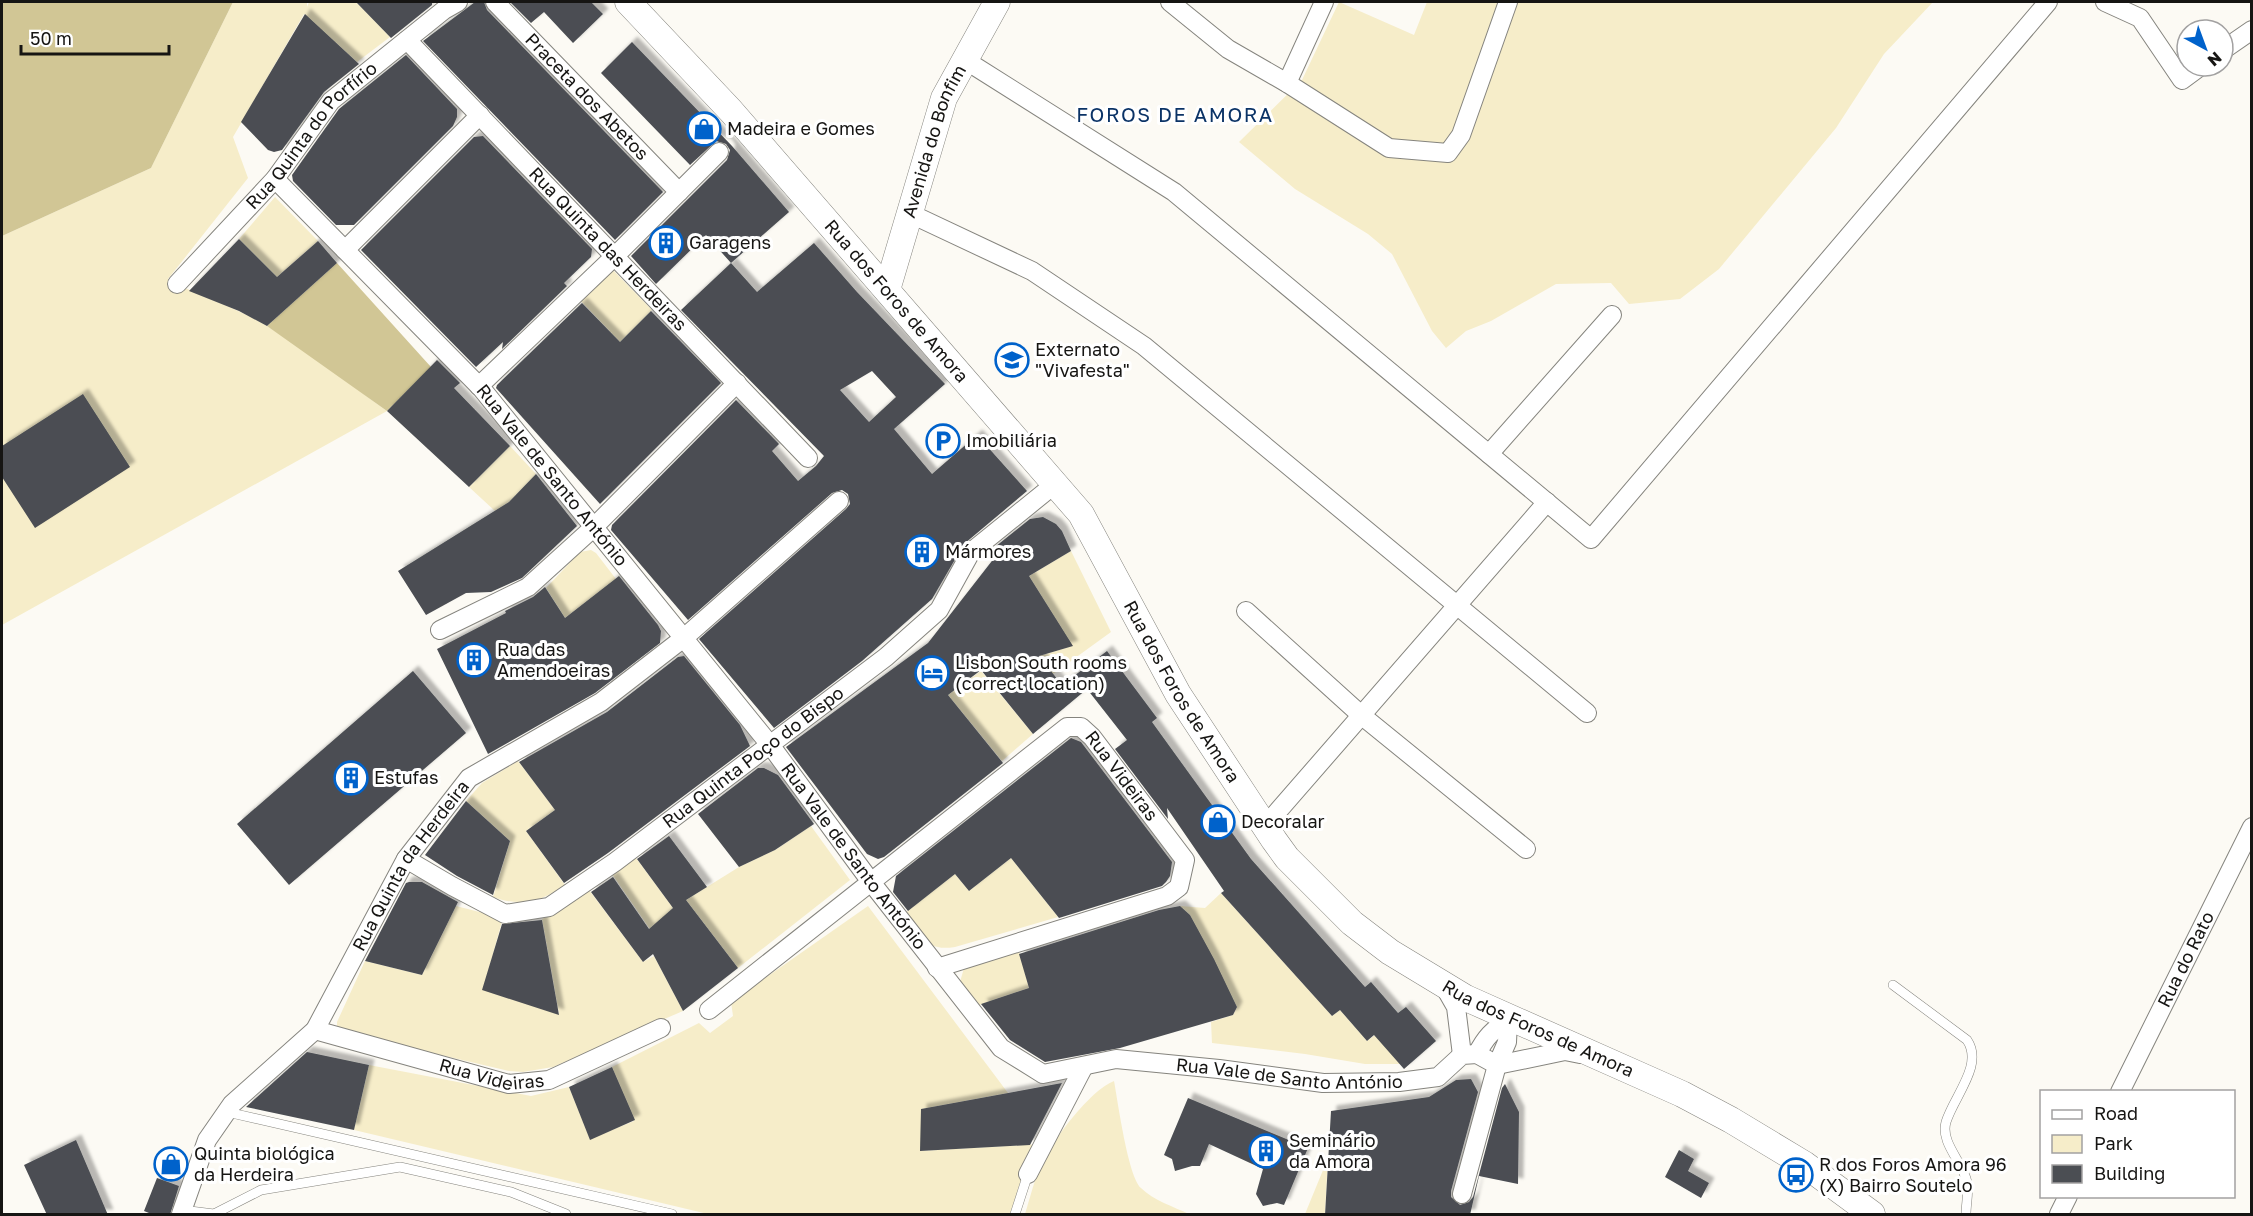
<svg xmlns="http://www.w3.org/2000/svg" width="2253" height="1216" font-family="'Golos Text',sans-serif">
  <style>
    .green { fill: #f6edc9 }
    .forest { fill: #d1c695 }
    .building { fill: #4b4e53; fill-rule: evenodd; filter: url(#shadow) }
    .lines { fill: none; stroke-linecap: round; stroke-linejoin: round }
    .lane-casing { stroke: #85847e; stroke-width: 10 }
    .street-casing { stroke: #85847e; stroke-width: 20 }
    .secondary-casing { stroke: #85847e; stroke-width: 27 }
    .lane { stroke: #fff; stroke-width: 9 }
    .street { stroke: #fff; stroke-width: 18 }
    .secondary { stroke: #fff; stroke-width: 26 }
    .labels { text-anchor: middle; stroke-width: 6; stroke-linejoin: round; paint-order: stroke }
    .street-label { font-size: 18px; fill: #161513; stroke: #fff }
    .poi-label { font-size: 18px; fill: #161513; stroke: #fff; text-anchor: start }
    .neighbourhood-label { font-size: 20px; letter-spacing: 1.5px; fill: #0b3366; stroke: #fff }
  </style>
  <defs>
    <filter id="shadow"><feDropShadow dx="5.5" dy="-5.5" stdDeviation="1.5" flood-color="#0004"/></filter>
  </defs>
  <rect width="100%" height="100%" fill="#fcfaf4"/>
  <path class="green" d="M233,2H307V7L309,2H356L390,37L357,62L304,14L233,137L248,178L168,279C200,297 236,307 267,326C309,352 348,383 387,411L2,625V236L151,168Z
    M1339,2L1414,35L1427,2H1933L1884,54L1836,128L1719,269L1680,299L1629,304L1611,283L1556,284L1491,321L1466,331L1446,348L1432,331L1392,254L1368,234L1295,189L1239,142L1302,80Z
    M275,197L318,241L277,277L239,239Z
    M611,268L652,310L620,342L580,300Z
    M510,446L536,474L509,502L495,511L469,487Z
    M591,550L596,553L616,579L565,618L546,588L580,552Z
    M1071,551L1111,632L1053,674L1039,656L1072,646L1029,576Z
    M981,671L1033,734L1002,761L948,695Z
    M518,761L555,810L526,831L565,885C541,902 521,907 493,897L510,841L466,801L482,783Z
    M811,826L850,880L738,968L686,900L739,867L777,849Z
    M636,858L673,908L652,932L612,874Z
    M1011,858L1058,917L955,947C924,952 921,934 905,913L955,874L969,891Z
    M589,890L643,962L654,956L683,1011L553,1067L523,1072L509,1071L343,1032L337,1027V1022L365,961L422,975L456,906L503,918L483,990L559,1014L542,919L555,914Z
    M1221,893L1332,1016L1340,1010L1367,1041L1375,1035L1400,1064H1365L1305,1054L1212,1043L1211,1022L1233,1015L1237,1007L1190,915L1180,906L1205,908Z
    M868,906L1008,1093L922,1109L921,1151L1041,1144L1024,1171L1010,1214H708L354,1130L369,1065L531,1096L569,1087L590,1139L634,1121L612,1067L699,1023L710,1033L733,1016L731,1002Z
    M1019,951L1029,988L979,1005L960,982L964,968Z
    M1114,1081C1118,1102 1128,1176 1141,1188C1153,1200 1174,1207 1189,1214H1025C1030,1198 1034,1181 1041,1165C1052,1141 1090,1090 1114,1081Z
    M1328,1158L1325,1214H1305Z"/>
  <path class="forest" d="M2,2H233L151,168L2,236Z
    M337,263L431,367L387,411L267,326Z"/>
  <path class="building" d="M356,2H432V5L391,38Z
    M475,2H484L487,10L663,192L615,240L423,41Z
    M510,2H591L603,14L573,43L544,12L531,23Z
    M305,14L359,64L324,92L282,150L274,152L268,150L241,122Z
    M632,42L732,146L789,212L731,263L706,235L656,284L631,256L727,160L730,150L726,144L716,141L690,165L601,73Z
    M406,55L457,109V117L453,126L354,225H336L293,181L292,175L339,109Z
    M483,136L592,249L591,257L564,283L567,286L502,349L503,342L476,367L361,250L474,137Z
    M239,239L277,277L318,241L337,263L267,326L239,311L189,291Z
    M814,243L857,292L945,384L894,429L932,474L977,435L1027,491L964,544L932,599L862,661L774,728L699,639L846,509L850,504L848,494L842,490L832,493L688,620L611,530L612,525L736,400L779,444L772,451L798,481L816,466L824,456L681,310L731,263L757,292ZM872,371L896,397L869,422L840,390Z
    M582,303L620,342L651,311L721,383L600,504L496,388L497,385Z
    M437,360L460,383L454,388L510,446L469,487L387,411Z
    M83,394L130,467L35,528L2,477V446Z
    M536,474L577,526L522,578L491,592L466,593L426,615L398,571L509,502Z
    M1043,517L1056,524L1062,531L1071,551L1029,576L1073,646L1039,656L1062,685L1107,651L1157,718L1152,722L1251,859L1365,987L1371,982L1398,1013L1406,1007L1436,1041L1404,1069L1374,1035L1367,1041L1340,1010L1332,1016L1221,893L1224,891L1167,808L1168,819L1115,749L1127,740L1087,689L1033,734L981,670L948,695L1003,763L884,857L878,859L867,854L786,747L928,643L995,557L990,551L1030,519Z
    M619,576L658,625L661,631L660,643L595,693L488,754L437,649L506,613L505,611L533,597L545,587L565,618Z
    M684,656L740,725L750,746L608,853L564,883L526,831L555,810L519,762L607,712L678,657Z
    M413,671L466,733L289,885L237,824Z
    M1071,738L1081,742L1172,862L1170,876L1166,882L1162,886L1059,918L1011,858L969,891L955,874L908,911L893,892L896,876Z
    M758,768H764L778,775L814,824L775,850L739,867L698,814Z
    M466,801L510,841L493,895L457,876L425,855Z
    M669,836L707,887L686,900L738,968L683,1011L653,954L643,962L591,892L613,877L649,929L673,908L637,859Z
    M409,882H422L458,902L422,975L365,961L406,883Z
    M1180,906L1190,915L1214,959L1237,1007L1233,1015L1120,1048L1045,1062L1010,1040L981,1004L1029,988L1019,954L1159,910Z
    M542,920L559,1015L482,990L502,924Z
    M307,1052L369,1065L354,1130L246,1107Z
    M612,1067L635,1120L590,1140L569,1087Z
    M1471,1079L1478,1092L1451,1191V1197L1460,1205L1469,1202L1473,1197L1502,1088L1505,1084L1519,1112L1518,1184L1479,1176L1470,1215H1325L1331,1111L1429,1097L1456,1080Z
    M1062,1083L1030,1145L920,1151L921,1109Z
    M1188,1098L1308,1148L1284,1205L1277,1203L1263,1206L1256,1194L1263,1169L1209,1144L1200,1166H1192L1175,1171L1172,1159L1164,1155Z
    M76,1140L108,1215H47L24,1165Z
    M1679,1150L1694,1159L1688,1171L1709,1183L1701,1198L1665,1177Z
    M157,1178L179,1186L170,1215H154L144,1211Z"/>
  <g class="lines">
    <defs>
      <path id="lane" d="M1893,985L1967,1040C1984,1065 1954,1096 1946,1122C1940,1143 1963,1162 1967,1182C1969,1192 1966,1204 1966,1214
        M227,1112L672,1214
        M182,1210L214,1214L261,1190L400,1167L511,1192L566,1214
        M1015,1214L1028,1174"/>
      <g id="street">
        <path id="s1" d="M495,2L679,192"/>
        <path d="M1170,2L1228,49L1287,83L1389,148L1448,153L1461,135L1508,2"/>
        <path d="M2105,2L2140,18L2182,80L2201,66"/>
        <path id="s2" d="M407,40L808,458"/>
        <path d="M2223,50L2252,30"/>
        <path d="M965,60L1174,192L1591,539L2048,2"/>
        <path d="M1287,83L1324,2"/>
        <path id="s3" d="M275,179L482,389L771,746L871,882L1001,1048L1043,1074L1116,1059L1219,1069L1323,1083L1399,1082L1438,1077L1462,1055L1477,1054L1497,1065L1462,1194"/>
        <path d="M911,214L1032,271L1144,346L1587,713"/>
        <path d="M345,250L480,115"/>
        <path id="s4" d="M177,284L275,179L331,101L444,10L458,2"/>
        <path d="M479,386L615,256L719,152"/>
        <path d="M1489,454L1612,315"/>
        <path d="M1246,611L1361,715L1526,849"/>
        <path d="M440,630L528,587L593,528L737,383"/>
        <path d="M1265,826L1547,502"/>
        <path id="s5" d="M406,859L452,886L505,914L549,907L615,862L886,657L939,610L971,552L1055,484"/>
        <path d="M1444,986L1456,1007L1462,1055"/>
        <path id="s6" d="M709,1010L1067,727H1081L1092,737L1185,860L1179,887L1167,896L937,968"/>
        <path id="s7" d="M315,1030L509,1084L549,1080L661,1028"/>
        <path d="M1477,1054C1485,1038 1493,1029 1508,1021L1510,1023H1518"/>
        <path d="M1497,1065L1565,1051L1580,1054"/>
        <path d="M1497,1065L1507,1042L1508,1021L1502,1015"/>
        <path id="s8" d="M2120,1092L2252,827"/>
        <path d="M1028,1174L1084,1066"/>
        <path id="s9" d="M181,1214L207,1140L232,1104L315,1030L406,859L469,778L601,702L685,637L839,501"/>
        <path d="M2059,1214L2068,1196"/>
      </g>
      <g id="secondary">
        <path id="s10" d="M628,2L731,111L1081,514L1178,694L1274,840L1287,858L1352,923L1390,952L1466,998L1682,1094L1731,1120L1804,1164L1872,1214"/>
        <path id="s11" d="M887,290L944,98L997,2"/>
      </g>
    </defs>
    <use href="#lane" class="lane-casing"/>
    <use href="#street" class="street-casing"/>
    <use href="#secondary" class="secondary-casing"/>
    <use href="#lane" class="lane"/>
    <use href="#street" class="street"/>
    <use href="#secondary" class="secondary"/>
  </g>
  <defs>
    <symbol id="shop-ring" viewBox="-11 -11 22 22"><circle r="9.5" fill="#fff" stroke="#0062cb" stroke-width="1.5"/><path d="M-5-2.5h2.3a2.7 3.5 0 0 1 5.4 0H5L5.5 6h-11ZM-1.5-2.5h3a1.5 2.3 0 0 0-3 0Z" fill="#0062cb"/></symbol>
    <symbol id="building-ring" viewBox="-11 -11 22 22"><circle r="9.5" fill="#fff" stroke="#0062cb" stroke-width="1.5"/><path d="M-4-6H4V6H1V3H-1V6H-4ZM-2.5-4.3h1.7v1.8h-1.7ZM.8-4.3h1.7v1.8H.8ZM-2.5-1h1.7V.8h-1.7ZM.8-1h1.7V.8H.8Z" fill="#0062cb"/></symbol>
    <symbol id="school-ring" viewBox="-11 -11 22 22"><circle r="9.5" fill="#fff" stroke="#0062cb" stroke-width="1.5"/><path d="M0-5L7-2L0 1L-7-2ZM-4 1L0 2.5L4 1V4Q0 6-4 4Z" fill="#0062cb"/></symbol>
    <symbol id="parking-ring" viewBox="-11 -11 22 22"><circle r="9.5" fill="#fff" stroke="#0062cb" stroke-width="1.5"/><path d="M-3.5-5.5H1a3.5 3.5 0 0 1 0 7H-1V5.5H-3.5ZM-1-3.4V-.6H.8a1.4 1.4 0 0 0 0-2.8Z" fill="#0062cb"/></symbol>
    <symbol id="hotel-ring" viewBox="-11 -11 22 22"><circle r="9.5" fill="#fff" stroke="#0062cb" stroke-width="1.5"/><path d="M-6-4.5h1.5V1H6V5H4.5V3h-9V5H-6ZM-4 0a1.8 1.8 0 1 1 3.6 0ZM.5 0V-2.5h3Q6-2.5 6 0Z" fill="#0062cb"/></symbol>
    <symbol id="bus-ring" viewBox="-11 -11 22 22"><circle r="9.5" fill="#fff" stroke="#0062cb" stroke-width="1.5"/><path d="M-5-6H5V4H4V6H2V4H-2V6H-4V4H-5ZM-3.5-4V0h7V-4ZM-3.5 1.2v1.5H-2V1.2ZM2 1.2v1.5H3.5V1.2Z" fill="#0062cb"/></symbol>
  </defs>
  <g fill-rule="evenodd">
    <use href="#shop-ring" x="685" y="110" width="38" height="38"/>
    <use href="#building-ring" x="647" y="224" width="38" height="38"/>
    <use href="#school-ring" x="993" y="341" width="38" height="38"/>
    <use href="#parking-ring" x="924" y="422" width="38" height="38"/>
    <use href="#building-ring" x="903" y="533" width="38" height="38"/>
    <use href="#building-ring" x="455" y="641" width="38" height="38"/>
    <use href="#hotel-ring" x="913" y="654" width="38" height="38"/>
    <use href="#building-ring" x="332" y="759" width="38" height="38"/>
    <use href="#shop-ring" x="1199" y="803" width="38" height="38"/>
    <use href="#building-ring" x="1247" y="1132" width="38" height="38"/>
    <use href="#shop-ring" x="152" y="1145" width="38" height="38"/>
    <use href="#bus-ring" x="1777" y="1156" width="38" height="38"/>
  </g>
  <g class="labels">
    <g class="street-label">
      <text dy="6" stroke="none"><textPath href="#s1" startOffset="132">Praceta dos Abetos</textPath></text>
      <text dy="6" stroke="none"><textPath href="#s4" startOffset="201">Rua Quinta do Porfírio</textPath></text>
      <text dy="6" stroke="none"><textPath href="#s11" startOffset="156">Avenida do Bonfim</textPath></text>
      <text dy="6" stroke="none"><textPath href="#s2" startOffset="290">Rua Quinta das Herdeiras</textPath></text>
      <text dy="6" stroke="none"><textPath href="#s10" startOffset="402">Rua dos Foros de Amora</textPath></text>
      <text dy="6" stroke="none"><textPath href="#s3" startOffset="406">Rua Vale de Santo António</textPath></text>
      <text dy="6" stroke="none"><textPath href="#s10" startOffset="888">Rua dos Foros de Amora</textPath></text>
      <text dy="6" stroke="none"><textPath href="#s5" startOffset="411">Rua Quinta Poço do Bispo</textPath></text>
      <text dy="6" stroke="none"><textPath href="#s6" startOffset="534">Rua Videiras</textPath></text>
      <text dy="6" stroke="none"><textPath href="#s3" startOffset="892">Rua Vale de Santo António</textPath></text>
      <text dy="6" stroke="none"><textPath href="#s9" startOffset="424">Rua Quinta da Herdeira</textPath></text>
      <text dy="6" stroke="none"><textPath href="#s8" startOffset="148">Rua do Rato</textPath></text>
      <text dy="6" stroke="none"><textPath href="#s10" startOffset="1392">Rua dos Foros de Amora</textPath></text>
      <text dy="6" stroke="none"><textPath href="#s7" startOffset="183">Rua Videiras</textPath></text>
      <text dy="6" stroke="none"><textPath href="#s3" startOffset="1432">Rua Vale de Santo António</textPath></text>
    </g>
    <g class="poi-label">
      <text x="727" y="135">Madeira e Gomes</text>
      <text x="689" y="249">Garagens</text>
      <text x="1035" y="356">Externato<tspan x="1035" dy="21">"Vivafesta"</tspan></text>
      <text x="966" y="447">Imobiliária</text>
      <text x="945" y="558">Mármores</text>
      <text x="497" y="656">Rua das<tspan x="497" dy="21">Amendoeiras</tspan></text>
      <text x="955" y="669">Lisbon South rooms<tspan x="955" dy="21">(correct location)</tspan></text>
      <text x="374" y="784">Estufas</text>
      <text x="1241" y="828">Decoralar</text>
      <text x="1289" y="1147">Seminário<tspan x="1289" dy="21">da Amora</tspan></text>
      <text x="194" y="1160">Quinta biológica<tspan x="194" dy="21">da Herdeira</tspan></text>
      <text x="1819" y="1171">R dos Foros Amora 96<tspan x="1819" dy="21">(X) Bairro Soutelo</tspan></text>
    </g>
    <g class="neighbourhood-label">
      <text x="1175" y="122">FOROS DE AMORA</text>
    </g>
  </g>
  <rect width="2253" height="1216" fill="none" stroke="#161513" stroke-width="6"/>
  <rect x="2040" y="1090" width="195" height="108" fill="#ffffff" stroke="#a2a1a1" stroke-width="1.5"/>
  <rect x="2052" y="1110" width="30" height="9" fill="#ffffff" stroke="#a2a1a1" stroke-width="1.5"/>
  <text x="2094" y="1120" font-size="18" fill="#161513">Road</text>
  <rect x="2052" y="1135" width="30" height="18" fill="#f6edc9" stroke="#a2a1a1" stroke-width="1.5"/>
  <text x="2094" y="1150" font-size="18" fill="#161513">Park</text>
  <rect x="2052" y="1165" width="30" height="18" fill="#4b4e53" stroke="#a2a1a1" stroke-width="1.5"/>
  <text x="2094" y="1180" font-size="18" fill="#161513">Building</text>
  <g transform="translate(2205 48) rotate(139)"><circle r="28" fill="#ffffff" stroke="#a2a1a1" stroke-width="1.5"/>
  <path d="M0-4.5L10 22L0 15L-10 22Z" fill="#0062cb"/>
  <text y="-9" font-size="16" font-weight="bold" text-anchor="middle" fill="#161513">N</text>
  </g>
  <path d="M21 45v9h148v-9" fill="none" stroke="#161513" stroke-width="3"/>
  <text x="30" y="45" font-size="18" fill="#161513" stroke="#ffffff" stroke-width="4.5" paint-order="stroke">50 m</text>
</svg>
